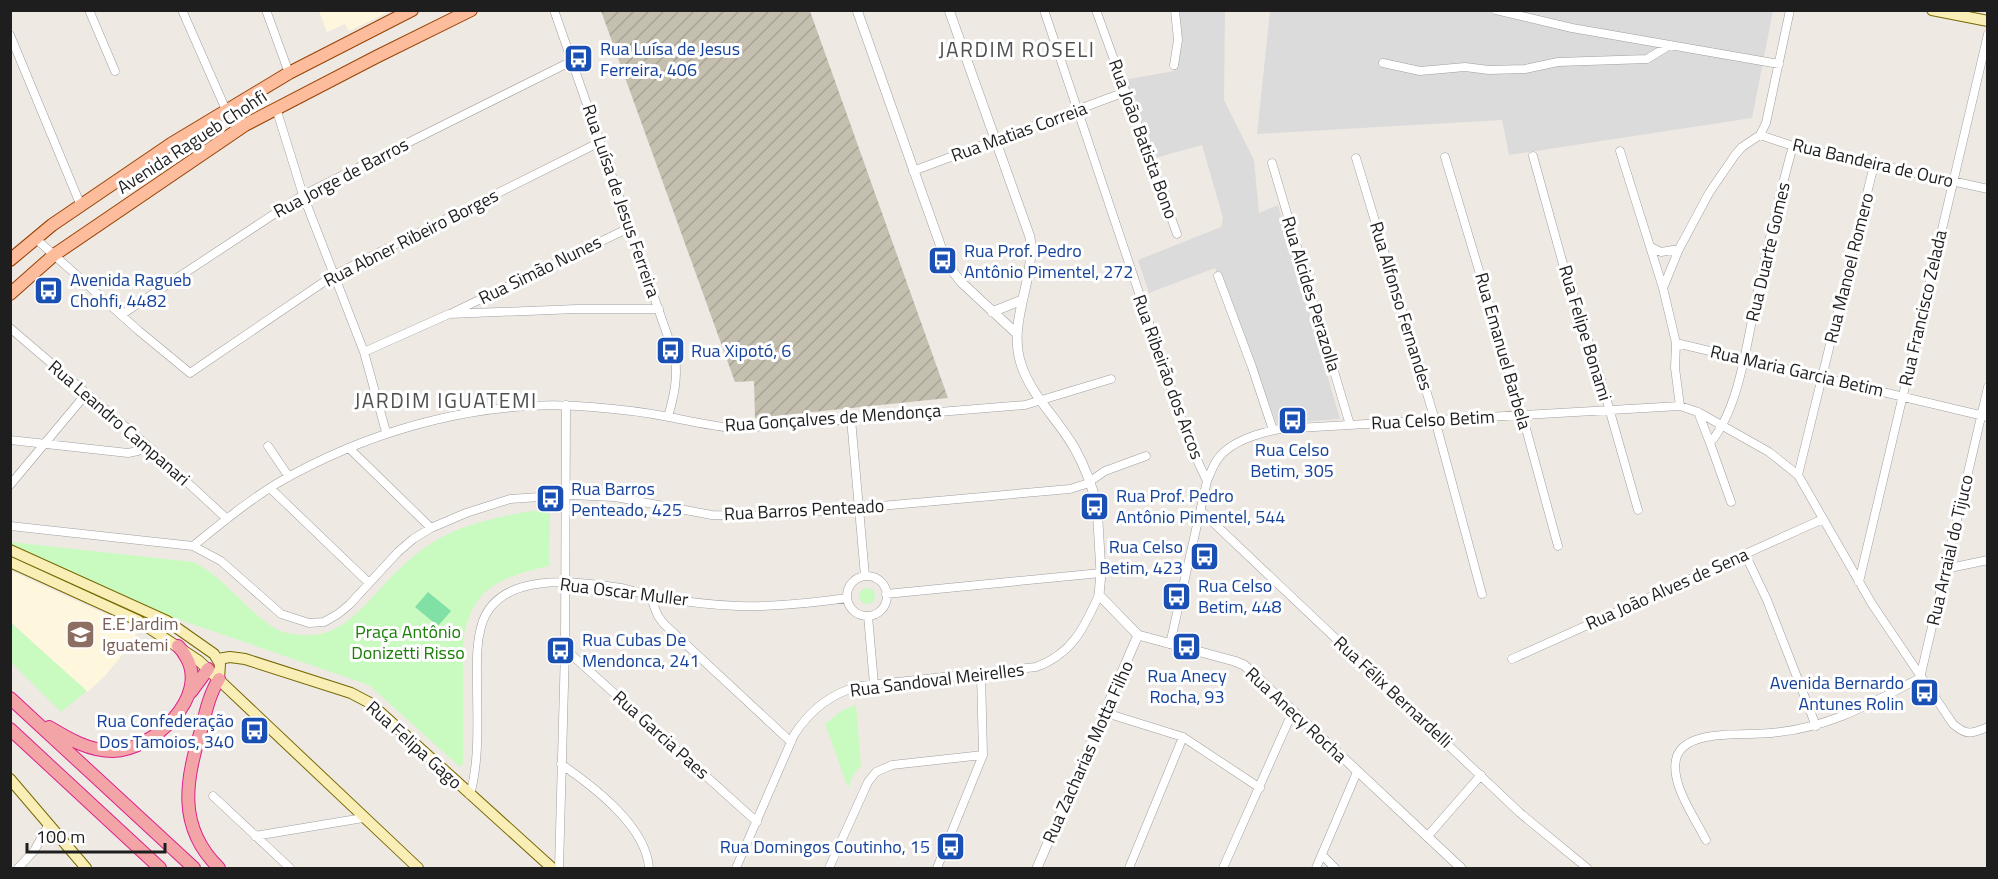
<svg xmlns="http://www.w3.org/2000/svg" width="1998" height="879" font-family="'Titillium Web',sans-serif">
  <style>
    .residential { fill: #dcdbdb }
    .education { fill: #fff7dd }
    .construction { fill: url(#construction-furrows) }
    .park { fill: #c9fac0 }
    .pitch { fill: #81e0a5 }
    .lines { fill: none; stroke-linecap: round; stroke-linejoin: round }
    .minor-casing { stroke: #9f9f9f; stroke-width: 9 }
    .tertiary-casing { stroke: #9f9f9f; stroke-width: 10 }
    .secondary-casing { stroke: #776903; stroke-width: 12 }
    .primary-casing { stroke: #984200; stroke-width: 14 }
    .trunk-casing { stroke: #dd228e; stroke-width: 14 }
    .minor { stroke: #fff; stroke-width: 8 }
    .tertiary { stroke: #fff; stroke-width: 9 }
    .secondary { stroke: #faeeb7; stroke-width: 10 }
    .primary { stroke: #fdbc9c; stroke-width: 12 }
    .trunk { stroke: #f2a4a7; stroke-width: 12 }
    .labels { text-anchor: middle; stroke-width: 6; stroke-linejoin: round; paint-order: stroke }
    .transit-label { font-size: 18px; fill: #164399; stroke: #fff; text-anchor: start }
    .street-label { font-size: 18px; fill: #1e1e1e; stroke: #fff }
    .education-label { font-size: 18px; fill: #785e54; stroke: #fff; text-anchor: start }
    .park-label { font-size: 18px; fill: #1c7f0a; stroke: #fff }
    .quarter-label { font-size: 21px; letter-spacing: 1.5px; fill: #515151; stroke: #fff }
  </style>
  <defs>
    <pattern id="construction-furrows" width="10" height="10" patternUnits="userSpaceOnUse" patternTransform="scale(1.5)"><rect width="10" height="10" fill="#c4bfaf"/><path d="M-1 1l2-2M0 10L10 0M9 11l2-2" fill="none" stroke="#a8a496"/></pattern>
  </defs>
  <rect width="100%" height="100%" fill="#efe9e4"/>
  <path class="residential" d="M1178,11H1225L1224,100L1254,160L1259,213L1278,205L1340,419L1277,424L1215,268L1149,293L1138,260L1221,227L1223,218L1202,145L1155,158L1123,80L1174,71L1182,34Z
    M1270,11H1773L1752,118L1509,155L1502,120L1257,134Z"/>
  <path class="education" d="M319,11V10L390,11L349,31L345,24L327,32Z
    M11,571L136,628L138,631L131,644L104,677L87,692L11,622Z"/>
  <path class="construction" d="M601,11H810L948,398L755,418L754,381L735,382Z"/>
  <path class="park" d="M531,511L550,512L549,566C501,577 471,587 463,641V763L460,767L369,685L154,611L11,544V542L193,562C225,575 258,627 287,633C333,643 352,619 380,589C395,572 415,553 435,541C463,524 499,517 531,511Z
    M859 596a8 8 0 1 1 16 0a8 8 0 1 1-16 0Z
    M11,623L87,691L61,712L11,662Z
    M856,705L861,766L853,775L848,788L825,724L841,711Z"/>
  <path class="pitch" d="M428,592L451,611L438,626L415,607Z"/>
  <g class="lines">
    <defs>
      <path id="minor" d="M89,10L115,71
        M182,10L226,110L245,125
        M266,10L289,73
        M554,10L675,357C678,378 674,396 668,417
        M1044,10L1177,406L1192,449L1207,481
        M1096,10L1177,234
        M1496,10L1572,28L1779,64
        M1790,10L1766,123L1760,135L1742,147L1735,155L1709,193L1679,249L1663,288L1676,343L1675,368L1680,406L1698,412L1769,452L1798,475L1872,604L1953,724C1967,736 1971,734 1988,727
        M10,35L81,206
        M1383,63L1420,71L1465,67L1489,70L1525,69L1558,62L1647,59L1670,45
        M1174,65L1178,40L1175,10
        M276,108L303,195L364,352L386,432
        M1760,135L1793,146L1988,189
        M1620,151L1663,288
        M1533,156L1563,264L1601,380L1638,510
        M1445,157L1522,414L1558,546
        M1356,158L1435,420L1482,594
        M1272,163L1350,425
        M913,171L1125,92
        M35,238L139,331L190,373L334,275L600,142
        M1651,247L1661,252L1679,249
        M1218,276L1252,367L1273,430
        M454,312L631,227
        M121,315L303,195L572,61
        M10,328L148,446L227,519
        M1676,343L1988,417
        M364,352L449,314L577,309H659
        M1698,412L1710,443
        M851,419L865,576
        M10,440L128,453L138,451L148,446
        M268,446L289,477
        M349,448L431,528
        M1798,475L1874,165
        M10,485L86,394
        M270,488L369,583
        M1731,502L1710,443C1740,408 1747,340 1757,295C1768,245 1779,195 1793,146
        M1201,511L1520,813L1587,868
        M10,526L193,546L221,561L281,614L309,623L324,622L338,614L349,605L398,552L413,539L431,528L466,513L510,499L569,495L615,497L712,515L746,516L791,514L1070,489L1086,484L1105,471L1146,456
        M193,546C224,521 255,495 290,476C380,427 488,398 592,407C618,409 644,412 669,417C690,421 711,426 732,428C744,428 756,427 768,426L1025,405L1111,379
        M1745,554L1767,600L1816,726
        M1945,569L1988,560
        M847 596a20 20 0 1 1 40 0a20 20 0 1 1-40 0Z
        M1859,582L1988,34
        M886,594L1101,573
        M650,596L658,616L664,624L791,742
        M868,616L874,684
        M1170,644L1207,481C1210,474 1213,466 1217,460C1230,441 1259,433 1280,429L1680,406
        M565,649L757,822
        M1512,659L1823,519
        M1106,713L1183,737L1260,788
        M561,764C594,787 646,826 649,868
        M470,795C480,758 477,720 477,681C477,663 476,645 481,627C496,570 577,581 621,588C631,590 641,594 652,596C679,601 710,605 738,606C774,607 812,603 847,598
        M213,796L290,868
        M255,836L363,818
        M1427,837L1481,775
        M1706,840C1695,818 1668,781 1677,756C1688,728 1746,736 1771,733C1829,728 1870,704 1920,678L1988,387
        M1322,855L1335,868
        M18,868L34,851L49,824
        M559,868L565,649L566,405
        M736,868L794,735C810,710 831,693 860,686L1036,667C1072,654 1084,628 1099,595
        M829,868L868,782L876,772L892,765L983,755
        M937,868L983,755L981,673
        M1129,868L1183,737
        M1223,868L1293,711
        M1316,868L1357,772"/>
      <path id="tertiary" d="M857,10L947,264L961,282L1016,333
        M949,10L1030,237C1036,280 1007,321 1021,364C1031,396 1059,420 1075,449C1085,467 1092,486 1097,505L1101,573L1099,595L1138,635L1234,661L1244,665L1461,868
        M992,312L1022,300
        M1037,868L1138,635"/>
      <path id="secondary" d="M1932,10L1988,21
        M10,550L167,621L214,654L220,664L219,679
        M10,562L137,620L199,661L418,868
        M218,659L230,657L245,659L351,693L370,703L552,868
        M10,779L86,868"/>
      <path id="primary" d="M10,260L52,225L171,144L289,73L412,10
        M10,294L54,255L245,125L376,57L471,10"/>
      <path id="trunk" d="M219,679C210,693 206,710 202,727C186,779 176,826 219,868
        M191,692L208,669
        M10,698L194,868
        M49,727C69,739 89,751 113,751C153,750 210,697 186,657C184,653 181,649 178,646
        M10,729L160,868"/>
    </defs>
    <use href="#minor" class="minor-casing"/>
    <use href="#tertiary" class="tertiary-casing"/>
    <use href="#secondary" class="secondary-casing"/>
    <use href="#primary" class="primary-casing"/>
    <use href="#trunk" class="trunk-casing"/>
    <use href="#minor" class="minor"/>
    <use href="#tertiary" class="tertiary"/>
    <use href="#secondary" class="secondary"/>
    <use href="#primary" class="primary"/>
    <use href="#trunk" class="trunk"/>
  </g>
  <defs>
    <symbol id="bus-square" viewBox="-11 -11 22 22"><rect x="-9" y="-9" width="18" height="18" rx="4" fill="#1a4fb4" stroke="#fff"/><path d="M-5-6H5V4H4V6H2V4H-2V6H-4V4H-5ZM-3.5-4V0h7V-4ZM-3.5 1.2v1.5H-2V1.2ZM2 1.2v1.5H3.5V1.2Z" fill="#fff"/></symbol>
    <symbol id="school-square" viewBox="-11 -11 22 22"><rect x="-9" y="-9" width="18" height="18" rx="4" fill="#8d6e63" stroke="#fff"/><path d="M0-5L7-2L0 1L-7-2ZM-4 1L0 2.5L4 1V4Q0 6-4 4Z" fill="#fff"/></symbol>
  </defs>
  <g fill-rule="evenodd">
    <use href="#bus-square" x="562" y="42" width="33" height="33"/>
    <use href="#bus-square" x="926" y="244" width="33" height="33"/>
    <use href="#bus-square" x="32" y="274" width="33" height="33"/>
    <use href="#bus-square" x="654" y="334" width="33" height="33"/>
    <use href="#bus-square" x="1276" y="404" width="33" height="33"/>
    <use href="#bus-square" x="534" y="482" width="33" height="33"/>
    <use href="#bus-square" x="1078" y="490" width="33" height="33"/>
    <use href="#bus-square" x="1188" y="540" width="33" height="33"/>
    <use href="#bus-square" x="1160" y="580" width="33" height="33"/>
    <use href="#school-square" x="64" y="618" width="33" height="33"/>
    <use href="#bus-square" x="1170" y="630" width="33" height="33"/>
    <use href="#bus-square" x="544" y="634" width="33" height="33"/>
    <use href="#bus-square" x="1908" y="676" width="33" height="33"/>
    <use href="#bus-square" x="238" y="714" width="33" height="33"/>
    <use href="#bus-square" x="934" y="830" width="33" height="33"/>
  </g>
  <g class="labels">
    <g class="transit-label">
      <text x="600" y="55">Rua Luísa de Jesus<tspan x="600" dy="21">Ferreira, 406</tspan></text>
      <text x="964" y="257">Rua Prof. Pedro<tspan x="964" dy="21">Antônio Pimentel, 272</tspan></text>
      <text x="70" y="286">Avenida Ragueb<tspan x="70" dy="21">Chohfi, 4482</tspan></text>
      <text x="691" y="357">Rua Xipotó, 6</text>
      <text x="1292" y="456" text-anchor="middle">Rua Celso<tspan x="1292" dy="21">Betim, 305</tspan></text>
      <text x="571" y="495">Rua Barros<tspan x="571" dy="21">Penteado, 425</tspan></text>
      <text x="1116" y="502">Rua Prof. Pedro<tspan x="1116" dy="21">Antônio Pimentel, 544</tspan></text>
      <text x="1183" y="553" text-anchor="end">Rua Celso<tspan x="1183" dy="21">Betim, 423</tspan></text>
      <text x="1198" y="592">Rua Celso<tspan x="1198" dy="21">Betim, 448</tspan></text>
      <text x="582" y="646">Rua Cubas De<tspan x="582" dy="21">Mendonca, 241</tspan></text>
      <text x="1187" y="682" text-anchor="middle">Rua Anecy<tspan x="1187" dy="21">Rocha, 93</tspan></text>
      <text x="1904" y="689" text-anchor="end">Avenida Bernardo<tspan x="1904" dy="21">Antunes Rolin</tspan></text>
      <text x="234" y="727" text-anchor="end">Rua Confederação<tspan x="234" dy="21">Dos Tamoios, 340</tspan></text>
      <text x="930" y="853" text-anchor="end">Rua Domingos Coutinho, 15</text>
    </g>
    <g class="street-label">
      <text transform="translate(1019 132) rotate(-20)" y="6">Rua Matias Correia</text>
      <text transform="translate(1143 139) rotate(70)" y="6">Rua João Batista Bono</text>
      <text transform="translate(192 142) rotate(-33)" y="6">Avenida Ragueb Chohfi</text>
      <text transform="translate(1873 163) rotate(13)" y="6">Rua Bandeira de Ouro</text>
      <text transform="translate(341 178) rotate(-28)" y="6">Rua Jorge de Barros</text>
      <text transform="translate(621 201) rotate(71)" y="6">Rua Luísa de Jesus Ferreira</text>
      <text transform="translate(411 238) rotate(-27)" y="6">Rua Abner Ribeiro Borges</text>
      <text transform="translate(1768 252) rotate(-77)" y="6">Rua Duarte Gomes</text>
      <text transform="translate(1849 268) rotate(-76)" y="6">Rua Manoel Romero</text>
      <text transform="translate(540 270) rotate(-26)" y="6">Rua Simão Nunes</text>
      <text transform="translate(1311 294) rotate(73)" y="6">Rua Alcides Perazolla</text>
      <text transform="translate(1401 306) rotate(73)" y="6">Rua Alfonso Fernandes</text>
      <text transform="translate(1923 308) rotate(-77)" y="6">Rua Francisco Zelada</text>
      <text transform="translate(1585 333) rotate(73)" y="6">Rua Felipe Bonami</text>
      <text transform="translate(1503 351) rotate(74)" y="6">Rua Emanuel Barbela</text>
      <text transform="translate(1797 371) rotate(13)" y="6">Rua Maria Garcia Betim</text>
      <text transform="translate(1168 377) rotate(70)" y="6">Rua Ribeirão dos Arcos</text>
      <text transform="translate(833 418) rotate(-4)" y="6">Rua Gonçalves de Mendonça</text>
      <text transform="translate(1433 420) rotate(-3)" y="6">Rua Celso Betim</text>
      <text transform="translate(119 423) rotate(41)" y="6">Rua Leandro Campanari</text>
      <text transform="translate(804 510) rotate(-3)" y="6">Rua Barros Penteado</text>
      <text transform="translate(1950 550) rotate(-77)" y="6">Rua Arraial do Tijuco</text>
      <text transform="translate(1667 589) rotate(-24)" y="6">Rua João Alves de Sena</text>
      <text transform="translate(624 592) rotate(7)" y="6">Rua Oscar Muller</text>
      <text transform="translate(937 680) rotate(-7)" y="6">Rua Sandoval Meirelles</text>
      <text transform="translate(1393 692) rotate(43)" y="6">Rua Félix Bernardelli</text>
      <text transform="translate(1296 715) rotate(43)" y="6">Rua Anecy Rocha</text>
      <text transform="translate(661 735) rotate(42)" y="6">Rua Garcia Paes</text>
      <text transform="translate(414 745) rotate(42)" y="6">Rua Felipa Gago</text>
      <text transform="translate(1088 752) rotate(-66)" y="6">Rua Zacharias Motta Filho</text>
    </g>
    <g class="education-label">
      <text x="102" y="630">E.E Jardim<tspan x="102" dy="21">Iguatemi</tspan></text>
    </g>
    <g class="park-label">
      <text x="408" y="638">Praça Antônio<tspan x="408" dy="21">Donizetti Risso</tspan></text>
    </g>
    <g class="quarter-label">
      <text x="1017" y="57">JARDIM ROSELI</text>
      <text x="446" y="408">JARDIM IGUATEMI</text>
    </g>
  </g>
  <rect width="1998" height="879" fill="none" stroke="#1e1e1e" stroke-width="24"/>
  <path d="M27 843v9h138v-9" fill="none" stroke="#1e1e1e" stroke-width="3"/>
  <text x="36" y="843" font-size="18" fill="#1e1e1e" stroke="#ffffff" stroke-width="4.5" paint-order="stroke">100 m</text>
</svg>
